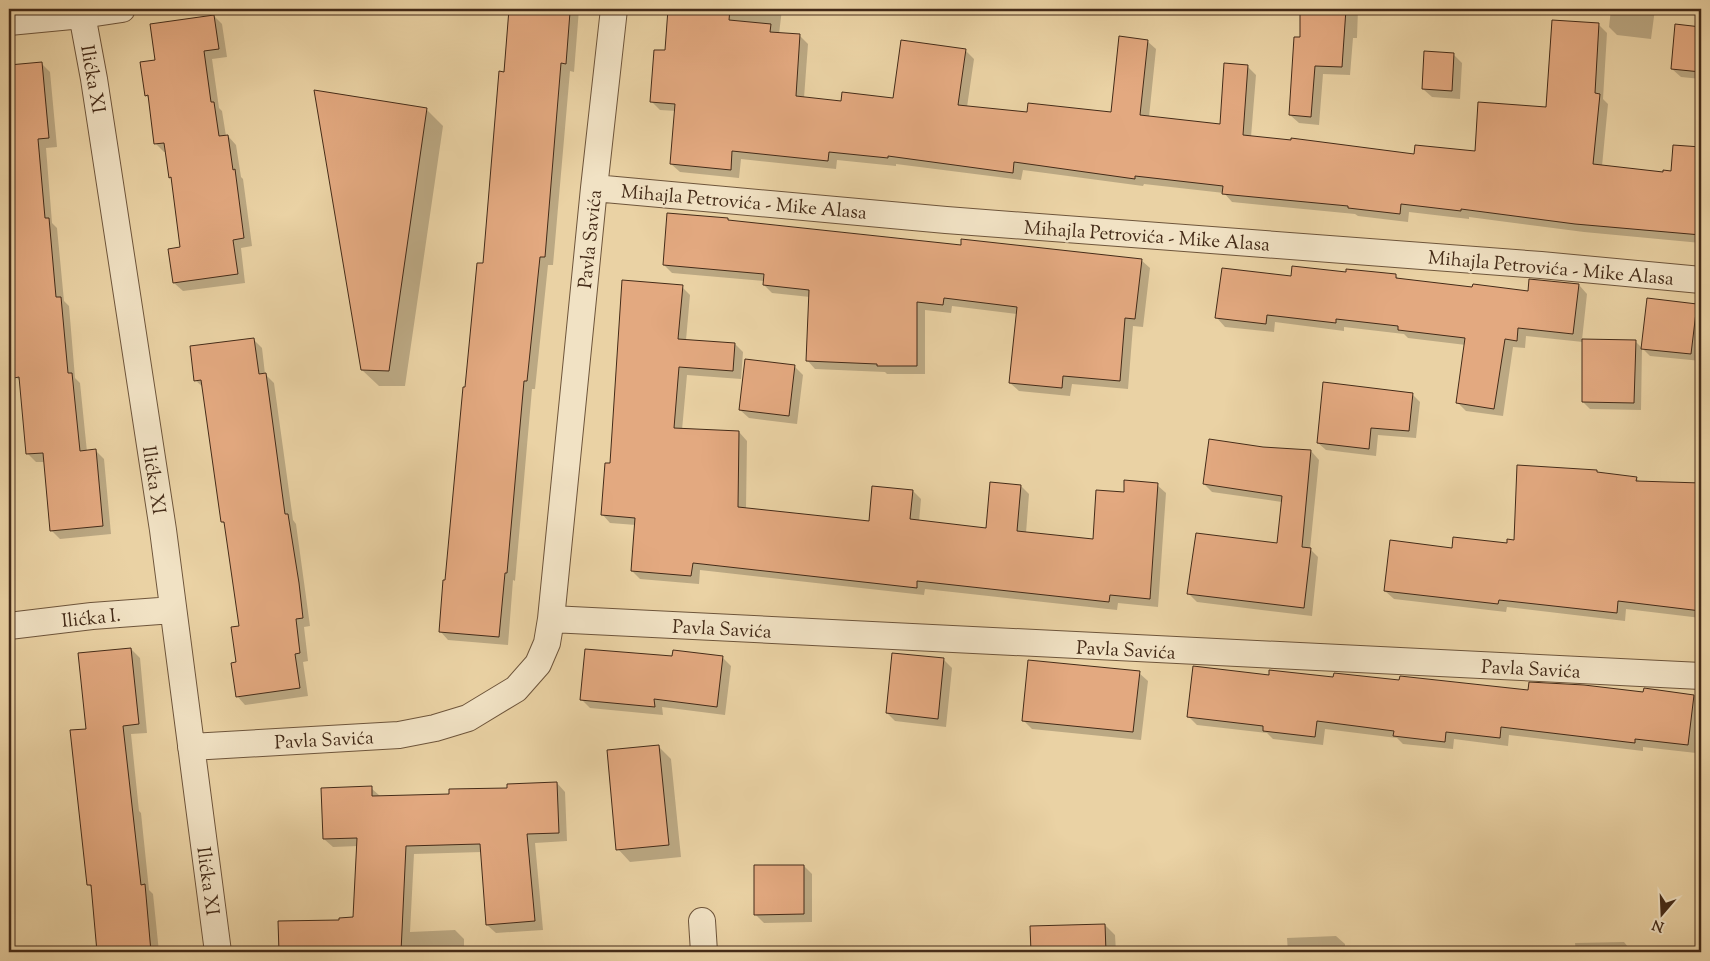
<svg xmlns="http://www.w3.org/2000/svg" width="1710" height="961" font-family="'Sorts Mill Goudy',serif">
  <style>
    .shadow { fill: #0003 }
    .building { fill: #e3a980; stroke: #442b18 }
    .lines { fill: none; stroke-linecap: round; stroke-linejoin: round }
    .street-casing { stroke: #6e553b; stroke-width: 28 }
    .street { stroke: #f1e2c4; stroke-width: 26 }
    .labels { text-anchor: middle; stroke-width: 5; stroke-linejoin: round; paint-order: stroke }
    .street-label { font-size: 19px; fill: #442b18; stroke: #f1e2c4 }
  </style>
  <rect width="100%" height="100%" fill="#ead2a4"/>
  <filter id="stains"><feTurbulence type="fractalNoise" baseFrequency=".004" numOctaves="4"/><feColorMatrix values="0 0 0 0 .2 0 0 0 0 .09 0 0 0 0 .02 0 0 0 .5 -.17"/></filter>
  <radialGradient id="worn" r=".72"><stop offset=".6" stop-color="#630" stop-opacity="0"/><stop offset="1" stop-color="#630" stop-opacity=".3"/></radialGradient>
  <path class="shadow" d="M510,9H579L574,72L570,71L553,265H548L535,389H532L515,581L513,580L508,645L448,640L440,631L467,389L484,265Z
    M669,9H782L779,34L800,36L808,44L804,98L842,103L894,99L965,50L974,59L967,107L1028,114L1112,113L1147,41L1156,49L1149,117L1221,126L1247,66L1256,75L1251,137L1415,156L1476,152L1547,109L1599,25L1607,33L1603,99L1608,104L1602,166L1664,173L1673,172L1674,147L1701,148V243L1584,232L1469,217V219L1409,212L1408,222L1358,216L1355,214L1232,202L1224,193L1144,184L1143,186L1023,170L1021,180L896,164V166L837,160L836,169L741,159L739,178L680,172L671,164L676,111L660,110L651,101L666,52Z
    M1301,9H1358L1357,38H1353L1350,75L1323,74L1319,125L1299,123L1290,115L1301,39Z
    M1611,9H1655L1651,39L1617,35L1609,27Z
    M214,16L222,24L227,57L212,59L219,108L222,111L226,136H228L236,145L241,177L243,179L252,246L241,248L245,283L183,291L174,283L181,248L172,179L170,177L167,152H164L156,144L149,99L146,95L157,61Z
    M1676,26L1701,28V79L1681,77L1672,69Z
    M1453,54L1462,63L1460,99L1432,97L1423,89Z
    M41,63L50,72L57,147L46,148L52,223L57,228L64,301L69,306L75,378L80,383L87,452L96,451L104,459L111,534L60,539L51,530L45,462H36L28,454L21,382L16,377L9,303V66Z
    M426,109L443,126L405,386H379L362,370Z
    M729,221L962,247L1141,260L1150,268L1143,327L1133,326L1128,389L1072,384L1070,396L1019,391L1010,383L1017,314L952,306L951,313L925,310V374H887L885,372L815,369L807,360L810,297L772,293L764,285V281L672,273L664,265Z
    M1347,274L1396,276L1400,280L1474,288L1529,292L1579,285L1587,294L1582,340L1635,341L1642,348L1648,299L1701,305V361L1650,356L1642,348L1641,410L1590,409L1583,402V342L1526,336L1525,348L1513,347L1503,416L1466,411L1457,402L1466,345L1408,338L1404,334L1344,327V331L1275,322L1274,332L1225,327L1217,318L1292,277Z
    M682,287L690,295L686,340L735,344L743,352L741,379L687,375L682,430L739,432L747,441L746,509L870,522L913,491L921,499L919,522L987,529L1021,486L1029,494L1026,533L1094,540L1125,493L1157,485L1166,493L1158,607L1118,603L1117,610L925,589L924,595L700,570L699,584L640,579L632,571L636,525L610,523L602,514L611,464Z
    M253,339L262,348L265,374L274,383L293,520L296,524L310,626L304,627L308,661L303,662L308,696L245,705L237,696L240,628L226,525L222,522L204,388L195,380Z
    M795,367L803,375L797,424L749,418L740,410Z
    M1412,394L1420,402L1416,438L1378,435L1376,456L1326,450L1318,443Z
    M1263,448L1311,451L1319,460L1310,549L1318,557L1312,616L1197,602L1188,593L1278,544L1282,502L1212,492L1204,484Z
    M1596,471L1599,474L1636,478L1641,483L1701,486V618L1626,609L1625,621L1507,607L1506,612L1394,599L1385,591L1453,550L1508,545L1515,541Z
    M131,649L140,658L147,733L131,734L139,811L141,813L149,890L153,894L159,952H99L93,889L88,884L87,730Z
    M893,654L944,660L952,668L946,727L895,721L887,713Z
    M673,657H722L731,666L725,715L662,707L663,715L590,708L582,700Z
    M1139,673L1148,681L1141,740L1032,729L1023,720Z
    M1270,676L1400,681L1529,692L1644,694L1645,690L1701,697V750H1696V753L1643,747V751L1509,735L1508,746L1454,739L1453,749L1403,744L1397,738L1325,729L1323,745L1273,739L1267,733L1197,725L1188,716Z
    M658,746L671,759L681,857L630,862L618,849Z
    M557,783L565,792L567,841L535,843L543,930L496,933L487,925L482,852L414,854L410,932L455,930L464,939V952H280L279,922L340,921L354,919L358,846L333,847L324,839L371,788L380,796L450,795Z
    M804,866L812,874V922L764,923L755,914Z
    M9,894L14,952H9Z
    M1105,925L1115,935L1116,952H1032L1031,927Z
    M1336,936L1345,944V952H1288L1287,938Z
    M1624,942L1632,952H1576L1575,943Z
    M871,948L874,952H816Z
    M1481,950L1483,952H1432Z"/>
  <path class="building" d="M509,9H534L570,12L566,64L561,63L545,257H540L527,381H524L507,573H505L499,637L439,632L443,580H445L463,387H465L477,263H483L499,71L504,72Z
    M668,9H730L729,20L771,24L770,32L800,34L796,96L841,101L842,92L893,98L901,40L966,49L958,105L1027,112L1028,103L1111,112L1119,36L1148,40L1140,115L1220,124L1224,63L1248,65L1243,135L1291,140V138L1414,154L1415,145L1475,151L1478,102L1546,107L1552,20L1599,23L1595,93L1600,94L1593,164L1663,172V170L1671,171L1673,145L1701,147V235L1575,224L1461,209V211L1401,204L1400,214L1348,208V206L1222,194L1223,186L1135,176V179L1014,162L1013,173L888,156V158L829,152L828,161L732,151L731,170L670,164L675,104L650,102L654,50H665Z
    M1300,9H1346L1342,67L1315,66L1311,117L1289,115L1294,37H1300Z
    M214,15L219,49L204,51L211,102H214L219,136L228,135L233,170L235,169L244,238L233,240L238,274L173,283L168,249L180,247L171,177L169,178L164,143L154,144L148,95L145,96L140,62L155,60L150,24Z
    M1675,24L1701,27V72L1671,69Z
    M1424,51L1454,53L1452,91L1422,89Z
    M42,62L49,138L38,139L45,218H49L56,297H61L68,373H72L80,451L96,449L103,526L50,531L43,453L26,454L19,377L14,378L9,314V65Z
    M314,90L427,108L389,371L361,370Z
    M667,213L728,218V220L961,245V239L1142,259L1135,319L1125,318L1120,381L1063,376L1062,388L1009,383L1017,307L944,298L943,305L917,302V366H877V364L806,361L809,290L763,285L764,274L663,265Z
    M1292,266L1346,272V269L1396,274V278L1472,287L1473,284L1528,291L1529,279L1579,284L1573,334L1518,328L1517,341L1505,339L1494,409L1456,403L1465,338L1398,330V326L1336,319V323L1267,315L1266,324L1215,318L1222,268L1291,276Z
    M622,280L683,285L678,339L735,343L733,371L679,367L674,428L739,431L738,507L869,521L872,486L913,490L910,519L986,528L990,482L1021,485L1017,531L1093,539L1096,490L1124,492V480L1158,483L1150,599L1110,595L1109,602L917,581V588L693,563L691,576L631,571L635,518L601,515L605,463H610Z
    M1647,298L1697,304L1691,354L1641,349Z
    M254,338L259,374L266,373L285,514H288L299,583L303,618L296,619L300,653L295,654L300,688L236,697L231,663L236,662L231,627L239,626L224,522H221L201,380L194,381L190,346Z
    M1582,339L1636,340L1634,403L1582,402Z
    M745,359L795,365L789,416L739,410Z
    M1323,382L1413,393L1409,431L1371,428L1369,449L1317,443Z
    M1209,439L1263,447L1311,450L1302,547L1311,548L1304,608L1187,594L1196,533L1277,543L1282,496L1203,484Z
    M1517,465L1597,470V472L1637,477L1636,481L1701,483L1699,528H1701V611L1618,601L1617,613L1499,600L1498,604L1384,591L1390,540L1452,548L1453,537L1507,543V539L1514,540Z
    M131,648L139,724L123,726L141,885L145,884L151,952H97L91,885H87L70,730L86,729L78,653Z
    M585,649L672,656L673,650L723,656L717,707L654,699L655,707L580,700Z
    M892,653L944,658L938,719L886,713Z
    M1028,660L1140,671L1133,732L1022,721Z
    M1193,666L1269,675V670L1333,677L1334,673L1399,680L1400,676L1409,677L1528,690L1529,682L1584,685L1643,692L1644,688L1694,695L1688,745L1635,739V743L1501,727L1500,738L1446,732L1445,742L1393,736L1394,731L1317,721L1315,737L1263,731V726L1187,717Z
    M659,745L669,845L616,850L607,750Z
    M557,782L559,833L527,834L535,921L486,925L480,844L406,846L401,952H279L278,921L339,920V918L353,917L357,838L323,839L321,788L372,786V796L449,794V789L507,788V784Z
    M754,865H804V914L754,915Z
    M1105,924L1106,952H1031L1030,926Z"/>
  <g class="lines">
    <defs>
      <path id="street" d="M81,9L94,79L163,530L218,952
        M9,22L82,15L122,9
        M594,188L946,220L1541,265L1701,280
        M551,619L1701,676
        M9,626L92,616L173,610
        M191,747L399,735L435,728L468,718L516,689L538,664L547,643L551,619L594,188L614,9
        M702,921L704,952"/>
    </defs>
    <use href="#street" class="street-casing"/>
    <use href="#street" class="street"/>
  </g>
  <g class="labels">
    <g class="street-label">
      <text transform="translate(94 79) rotate(80)" y="7">Ilićka XI</text>
      <text transform="translate(744 201) rotate(5)" y="7">Mihajla Petrovića - Mike Alasa</text>
      <text transform="translate(1147 235) rotate(4)" y="7">Mihajla Petrovića - Mike Alasa</text>
      <text transform="translate(589 239) rotate(-84)" y="7">Pavla Savića</text>
      <text transform="translate(1551 267) rotate(5)" y="7">Mihajla Petrovića - Mike Alasa</text>
      <text transform="translate(155 480) rotate(81)" y="7">Ilićka XI</text>
      <text transform="translate(91 617) rotate(-6)" y="7">Ilićka I.</text>
      <text transform="translate(722 628) rotate(3)" y="7">Pavla Savića</text>
      <text transform="translate(1126 649) rotate(3)" y="7">Pavla Savića</text>
      <text transform="translate(1531 668) rotate(3)" y="7">Pavla Savića</text>
      <text transform="translate(324 739) rotate(-3)" y="7">Pavla Savića</text>
      <text transform="translate(209 881) rotate(82)" y="7">Ilićka XI</text>
    </g>
  </g>
  <rect width="1710" height="961" fill="none" stroke="#ead2a4" stroke-width="30"/>
  <rect x="10" y="10" width="1690" height="941" fill="none" stroke="#442b18" stroke-width="2.5"/>
  <rect x="15" y="15" width="1680" height="931" fill="none" stroke="#442b18"/>
  <g transform="translate(1662 914) rotate(199)" stroke="#f1e2c4" stroke-width="4" paint-order="stroke">
  <path d="M0-4L9 19L0 12L-9 19Z" fill="#442b18"/>
  <text y="-8" font-size="14" font-weight="bold" text-anchor="middle" fill="#442b18">N</text>
  </g>
  <rect width="100%" height="100%" filter="url(#stains)"/>
  <rect width="100%" height="100%" fill="url(#worn)"/>
</svg>
